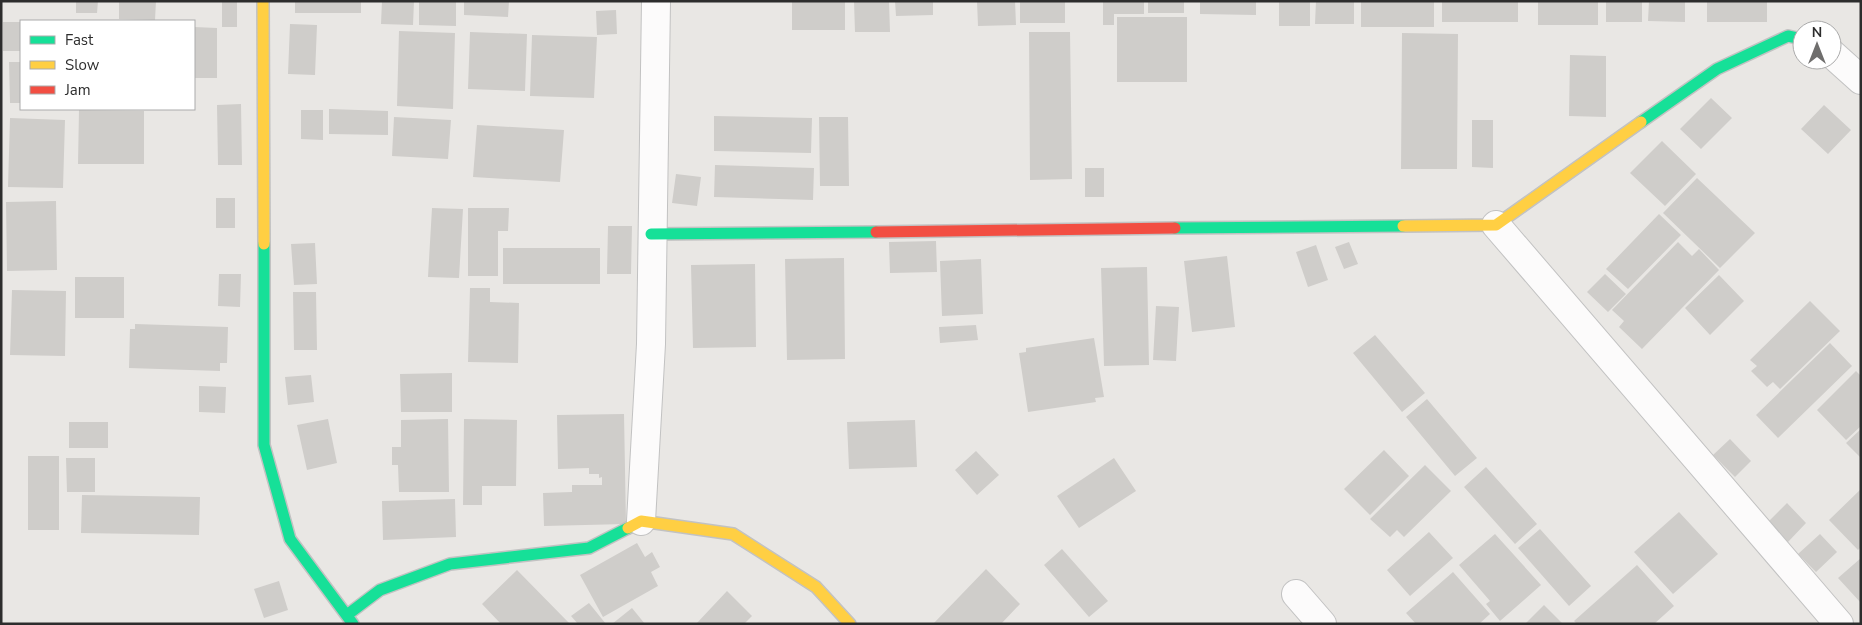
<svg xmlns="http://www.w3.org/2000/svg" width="1862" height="625" font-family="'Nunito Sans',sans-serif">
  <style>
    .building { fill: #cfcdca }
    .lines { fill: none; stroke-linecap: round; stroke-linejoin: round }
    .street-casing { stroke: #c2c2c2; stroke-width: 30 }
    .fast-casing { stroke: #c2c2c2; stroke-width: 14 }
    .slow-casing { stroke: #c2c2c2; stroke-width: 14 }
    .jam-casing { stroke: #c2c2c2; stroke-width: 14 }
    .street { stroke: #fcfbfb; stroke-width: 28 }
    .fast { stroke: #16e098; stroke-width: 11 }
    .slow { stroke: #ffcf43; stroke-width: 11 }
    .jam { stroke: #f24e42; stroke-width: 11 }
  </style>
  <rect width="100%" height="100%" fill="#e9e7e4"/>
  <path class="building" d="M76,1H98L97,13H76Z
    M119,1H156L155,20L119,19Z
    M222,1H237V27H222Z
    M295,1H361V13H295Z
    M382,1H414L413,25L381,24Z
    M419,1H456V26L419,25Z
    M464,1H509L508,17L464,15Z
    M792,1H845V30H792Z
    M854,1H889L890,32H855Z
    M895,1H933V15L896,16Z
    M977,1H1015L1016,25L978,26Z
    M1020,1H1065V23H1020Z
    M1103,1H1144V14H1114V25H1103Z
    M1148,1H1184V13H1148Z
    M1200,1H1256V15L1200,14Z
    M1279,1H1310V26H1279Z
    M1316,1H1354V24H1315Z
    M1361,1H1434V27H1361Z
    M1442,1H1518V22H1442Z
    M1538,1H1598V25H1538Z
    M1606,1H1642V22H1606Z
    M1649,1H1685V22L1648,21Z
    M1707,1H1767V22H1707Z
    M616,10L617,34L597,35L596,11Z
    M1117,17H1187V82H1117Z
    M3,22H21V51H3Z
    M290,24L317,25L315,75L288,74Z
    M194,27L217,28V78H194Z
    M399,31L455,33L453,109L397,106Z
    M470,32L527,34L525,91L468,89Z
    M1029,32H1070L1072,179L1030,180Z
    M1402,33L1458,34L1457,169H1401Z
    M532,35L597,37L594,98L530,96Z
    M1570,55L1606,56V117L1569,116Z
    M9,62H21V103H10Z
    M1711,98L1732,118L1701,149L1680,129Z
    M241,104L242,165H218L217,105Z
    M1824,105L1851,130L1828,154L1801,129Z
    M329,109L388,111V135L329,134Z
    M79,110L144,111V164H78Z
    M301,110H323V140L301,139Z
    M714,116L812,118L811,153L714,151Z
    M394,117L451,120L448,159L392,156Z
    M819,117H848L849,186H820Z
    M10,118L65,120L63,188L8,187Z
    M1472,120H1493V168L1472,167Z
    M477,125L564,130L560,182L473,177Z
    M1662,141L1696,174L1665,206L1630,173Z
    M715,165L814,168L813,200L714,197Z
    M1085,168H1104V197H1085Z
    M676,174L701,177L697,206L672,203Z
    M1697,178L1755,233L1720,268L1663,213Z
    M216,198H235V228H216Z
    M56,201L57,270L7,271L6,202Z
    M432,208L463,209L459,278L428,277Z
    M468,208H509L508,231H498V276H468Z
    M1659,214L1681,235L1628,289L1606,269Z
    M608,226H632L631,274H607Z
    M936,241L937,272L890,273L889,242Z
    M1349,242L1358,264L1344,269L1335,247Z
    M1678,242L1692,256L1699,249L1719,270L1642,349L1619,327L1624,321L1612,310Z
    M315,243L317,284L294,285L291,244Z
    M1316,245L1328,280L1308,287L1296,252Z
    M503,248H600V284H503Z
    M1227,256L1235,327L1192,332L1184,261Z
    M844,258L845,359L787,360L785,259Z
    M981,259L983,314L942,316L940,261Z
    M755,264L756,347L693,348L691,265Z
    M1147,267L1149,365L1104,366L1101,268Z
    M219,274H241L240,307L218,306Z
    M1605,274L1626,294L1608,312L1587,292Z
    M1719,275L1744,301L1710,335L1685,308Z
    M75,277H124V318H75Z
    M470,288H490V302L519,303L518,363L468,362Z
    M12,290L66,291L65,356L10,355Z
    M293,292H316L317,350H294Z
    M1810,301L1840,331L1780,389L1773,382L1767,387L1751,371L1757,366L1750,360Z
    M1156,306L1179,307L1176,361L1153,360Z
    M135,324L228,327L227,363H220V371L129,368L130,329H135Z
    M976,325L978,340L940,343L939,327Z
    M1375,335L1425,393L1402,412L1353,353Z
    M1094,338L1104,397L1095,398L1096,402L1028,412L1019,353L1026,352V348Z
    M1830,343L1852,366L1778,438L1756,415Z
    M1856,371L1861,376V426L1846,440L1817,410Z
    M452,373V412H401L400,374Z
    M311,375L314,402L288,405L285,377Z
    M199,386L226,387L225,413L199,412Z
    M1427,399L1477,458L1455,476L1406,417Z
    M624,414L626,524L544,526L543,493L572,492V485H602V477L599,478V474H589V468L558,469L557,415Z
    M328,419L337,463L307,470L297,425Z
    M448,419L449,492H399L398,465H392V447H401V420Z
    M464,419L517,420L516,486H482V505H463Z
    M915,420L917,467L849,469L847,422Z
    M69,422H108V448H69Z
    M1861,429V458L1846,443Z
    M1730,439L1751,461L1735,477L1713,455Z
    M1384,450L1409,476L1370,515L1344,489Z
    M976,451L999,475L977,495L955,470Z
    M28,456H59V530H28Z
    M66,458H95V492H67Z
    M1114,458L1136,491L1079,528L1057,496Z
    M1425,465L1451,491L1404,537L1397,530L1390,537L1370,519Z
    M1486,467L1537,524L1515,544L1464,487Z
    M1861,489V547L1858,550L1829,520Z
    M82,495L200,497L199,535L81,533Z
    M455,499L456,537L383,540L382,501Z
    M1787,503L1806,523L1788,542L1768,522Z
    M1679,512L1718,554L1673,594L1634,552Z
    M1540,529L1591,586L1569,606L1518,548Z
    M1429,532L1453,558L1410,596L1387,570Z
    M1495,534L1541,585L1500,621L1486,604L1490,601L1459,565Z
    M1820,534L1837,552L1816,572L1798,554Z
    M637,543L645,557L652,552L660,567L651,572L658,586L603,617L580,575Z
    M1062,549L1108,601L1089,617L1044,565Z
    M1861,558V603L1838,578Z
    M1637,565L1674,606L1654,624H1577L1574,621Z
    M986,569L1020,604L1001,624H933Z
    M517,570L570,624H501L482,604Z
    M1453,572L1490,614L1479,624H1416L1406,613Z
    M279,581L288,610L264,618L254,589Z
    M727,591L752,616L744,624H696Z
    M589,603L606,624H578L571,616Z
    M1544,605L1563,624H1525Z
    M632,608L645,624H612Z"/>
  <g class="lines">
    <defs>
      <path id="street" d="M1832,54L1861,80
        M1496,225L1839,624
        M641,521L651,344L656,1
        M1296,594L1322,624"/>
      <path id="fast" d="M1641,122L1717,69L1788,36L1802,39
        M1175,228L1403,226
        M651,234L876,232
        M264,244V445L290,539L353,624
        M347,615L380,590L450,564L589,548L628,528"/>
      <path id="slow" d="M263,1L264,244
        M1403,226L1496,225L1641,122
        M628,528L641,521L733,534L816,587L850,624"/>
      <path id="jam" d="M876,232L1175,228"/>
    </defs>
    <use href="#street" class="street-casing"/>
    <use href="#fast" class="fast-casing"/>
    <use href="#slow" class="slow-casing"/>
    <use href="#jam" class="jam-casing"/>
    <use href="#street" class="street"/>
    <use href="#fast" class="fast"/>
    <use href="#slow" class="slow"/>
    <use href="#jam" class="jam"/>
  </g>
  <rect width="1862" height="625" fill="none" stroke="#2d2d2d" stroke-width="5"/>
  <rect x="20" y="20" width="175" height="90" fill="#ffffff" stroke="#ababab"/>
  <rect x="30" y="36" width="25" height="8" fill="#16e098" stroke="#ababab"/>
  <text x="65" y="45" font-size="15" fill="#2d2d2d">Fast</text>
  <rect x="30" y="61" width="25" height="8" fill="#ffcf43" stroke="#ababab"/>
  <text x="65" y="70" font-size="15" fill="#2d2d2d">Slow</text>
  <rect x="30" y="86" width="25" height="8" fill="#f24e42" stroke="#ababab"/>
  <text x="65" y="95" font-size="15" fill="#2d2d2d">Jam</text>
  <g transform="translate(1817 45)"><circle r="24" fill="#ffffff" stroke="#ababab"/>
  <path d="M0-4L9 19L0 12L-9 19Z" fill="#6f6e6d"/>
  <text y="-8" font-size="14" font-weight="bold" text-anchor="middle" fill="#2d2d2d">N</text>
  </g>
</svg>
